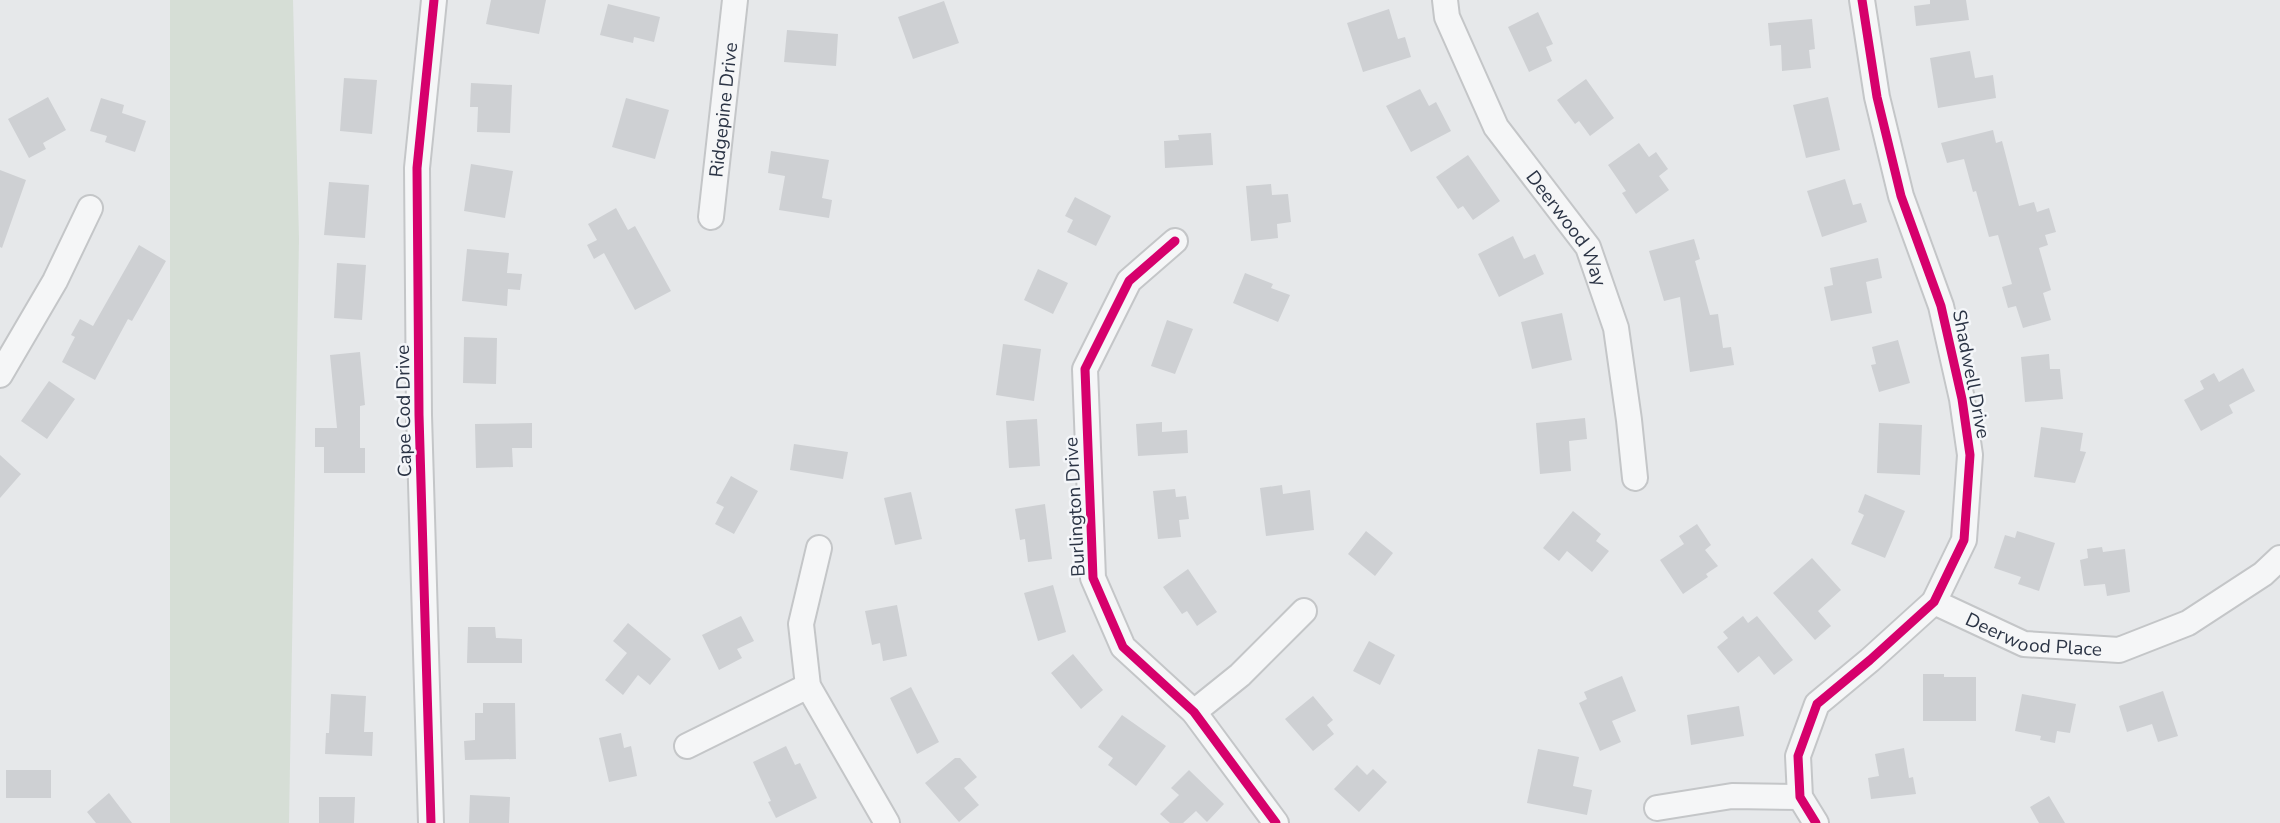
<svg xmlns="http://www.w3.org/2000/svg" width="2280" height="823" font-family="'Nunito Sans',sans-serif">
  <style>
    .green { fill: #d6ded6 }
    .building { fill: #ced0d3 }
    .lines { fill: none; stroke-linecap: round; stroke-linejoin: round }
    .minor-casing { stroke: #c4c6c8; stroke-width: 28 }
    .minor { stroke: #f5f6f7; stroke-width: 24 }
    .cycleway-casing { stroke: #f4f6f9; stroke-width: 13 }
    .cycleway { stroke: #d6006c; stroke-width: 9 }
    .labels { text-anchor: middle; stroke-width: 5; stroke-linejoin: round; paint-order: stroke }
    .street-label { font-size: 19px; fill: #2b3445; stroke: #f4f6f9 }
  </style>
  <rect width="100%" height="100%" fill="#e6e8ea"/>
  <path class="green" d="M170,0H293L299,239L289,823H170Z"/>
  <path class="building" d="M491,0H546L539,34L486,24Z
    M1930,0H1966L1969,20L1916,26L1914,6L1930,4Z
    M944,1L959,43L913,59L898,17Z
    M608,4L660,17L654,42L634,37L633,43L600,35Z
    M1389,9L1398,39L1405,37L1411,57L1363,72L1347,23Z
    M1538,12L1553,44L1546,47L1552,61L1529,72L1508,27Z
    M1812,19L1815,49L1809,50L1811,68L1782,71L1781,45L1770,46L1768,23Z
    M787,30L838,34L836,66L784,62Z
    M1970,51L1975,78L1993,75L1996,98L1938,108L1930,58Z
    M344,78L377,80L372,134L340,131Z
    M1586,79L1614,118L1590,136L1579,121L1575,124L1557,100Z
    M471,83L512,85L510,133L477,132L478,107H470Z
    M1420,89L1429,106L1436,102L1451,131L1411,152L1386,106Z
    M48,97L66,130L43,143L46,149L29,158L8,119Z
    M1828,97L1840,150L1806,158L1793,105Z
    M101,98L124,105L122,113L146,121L135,152L105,142L107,136L90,131Z
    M626,98L669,110L655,159L612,147Z
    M1993,130L1996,143L2002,141L2019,206L2034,202L2037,212L2049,208L2056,232L2045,235L2048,245L2039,248L2051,290L2043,293L2051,320L2023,328L2016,306L2008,308L2002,287L2012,284L1998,235L1989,237L1976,191L1973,192L1964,159L1947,163L1941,143Z
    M1211,133L1213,165L1165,168L1164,141L1179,140L1178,135Z
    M1639,143L1649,157L1656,152L1668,169L1659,176L1669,190L1636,214L1622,193L1626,191L1608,165Z
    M771,151L829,160L822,198L832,200L829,218L779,210L785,176L768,173Z
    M1468,155L1500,201L1473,220L1463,206L1458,209L1436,177Z
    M471,164L513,171L505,218L464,211Z
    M0,170L26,180L2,248L0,247Z
    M1845,179L1853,205L1861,203L1867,222L1822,237L1807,191Z
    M329,182L369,185L365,238L324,235Z
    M1271,184L1272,195L1288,194L1291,222L1277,224L1278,238L1251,241L1246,186Z
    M1075,197L1111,216L1096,246L1067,232L1073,220L1065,216Z
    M616,208L628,230L635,226L671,291L635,310L604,253L594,259L587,245L597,240L588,224Z
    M1513,236L1524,259L1535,254L1544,274L1499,297L1478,254Z
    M1694,239L1700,259L1695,261L1710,315L1718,314L1723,348L1731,347L1734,365L1690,372L1680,297L1664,301L1649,251Z
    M139,245L166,261L132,321L128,319L95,380L62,362L75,337L71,335L80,319L93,326Z
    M467,249L509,253L507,273L522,274L520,290L508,289L507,306L462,301Z
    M1878,258L1882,278L1866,282L1872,313L1831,321L1824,287L1833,285L1830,268Z
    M337,263L366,265L362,320L334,318Z
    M1038,269L1068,283L1053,314L1024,300Z
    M1245,273L1273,284L1271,288L1290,295L1278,322L1233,303Z
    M1562,313L1572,360L1532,369L1521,322Z
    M1167,320L1193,329L1175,374L1151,366Z
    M464,337L497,338L496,384L463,383Z
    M1898,340L1910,383L1879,392L1871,365L1876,364L1872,347Z
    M1003,344L1041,349L1034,401L996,395Z
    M360,352L365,405L360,406V448H365V473H324V447H315V428H337L330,355Z
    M2049,354L2050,369H2060L2063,399L2025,402L2021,357Z
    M2243,368L2255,391L2229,405L2233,413L2201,431L2184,400L2204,389L2200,381L2214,373L2219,382Z
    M49,381L75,399L47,439L21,421Z
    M1585,418L1587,439L1569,441L1571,471L1540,474L1536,423Z
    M1037,419L1040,466L1009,468L1006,421Z
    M1162,422V432L1187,430L1188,453L1138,456L1136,424Z
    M532,423V448H512L513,467L476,468L475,424Z
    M1879,423L1922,425L1920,475L1877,473Z
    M2041,427L2083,433L2080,451L2086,452L2075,483L2034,477Z
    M794,444L848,452L843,479L790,470Z
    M0,455L21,474L0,498Z
    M731,476L758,491L734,534L715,524L724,507L716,503Z
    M1282,485L1283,494L1310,490L1314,530L1266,536L1260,488Z
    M1175,489L1176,497L1186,496L1189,519L1179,520L1181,537L1158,539L1153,491Z
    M911,492L922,539L895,545L884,498Z
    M1865,494L1905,511L1885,558L1851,544L1864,515L1858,512Z
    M1045,504L1052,559L1028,562L1025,539L1020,540L1015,509Z
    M1573,511L1601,534L1596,541L1609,551L1592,572L1567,551L1559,561L1543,548Z
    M1697,524L1711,545L1705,550L1718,566L1706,574L1708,577L1683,594L1660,560L1684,544L1679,536Z
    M1366,531L1393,553L1375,576L1348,554Z
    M2017,531L2055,543L2039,591L2018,584L2021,577L1994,568L2005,535L2015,538Z
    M2102,547L2103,552L2125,549L2130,592L2107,596L2105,584L2084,586L2080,560L2088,558L2087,549Z
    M1812,558L1841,590L1818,611L1831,626L1815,640L1773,593Z
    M1188,569L1217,612L1197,626L1187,611L1182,614L1163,587Z
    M1053,585L1066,632L1038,641L1024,593Z
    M897,605L907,656L883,661L880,643L872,645L865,611Z
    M741,616L754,641L737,649L742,658L719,670L702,635Z
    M1743,616L1748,623L1757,616L1793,660L1774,675L1759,656L1738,673L1717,647L1728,638L1723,632Z
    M628,623L671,659L650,685L638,675L623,695L605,680L627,653L613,641Z
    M468,627H495L496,638L522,639V663H467Z
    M1369,641L1395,655L1380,685L1353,671Z
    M1073,654L1103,690L1081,709L1051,673Z
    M1923,674H1944V677H1976V721H1923Z
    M1622,676L1636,711L1612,721L1621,742L1600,751L1579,703L1587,699L1584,692Z
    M911,687L939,742L917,754L890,698Z
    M2163,691L2178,736L2158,742L2152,724L2127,732L2119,706Z
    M331,694L366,696L364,732H373L372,756L325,754L326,733H329Z
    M2022,694L2076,704L2070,733L2057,731L2055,743L2040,740L2041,736L2015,731Z
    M1313,696L1333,720L1327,725L1334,734L1313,751L1285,719Z
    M483,703H515L516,759L465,760L464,741L475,740V713H483Z
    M1739,706L1744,736L1691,745L1687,715Z
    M1122,715L1166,746L1136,786L1108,765L1113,758L1098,747Z
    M621,733L624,748L631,746L637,776L609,782L599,738Z
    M786,746L795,765L800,763L817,798L776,818L768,802L771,801L753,762Z
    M1904,748L1909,778L1913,777L1916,794L1871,799L1868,778L1879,776L1875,754Z
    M1538,749L1579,757L1573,786L1592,790L1587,815L1527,803Z
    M955,758H960L977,777L964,788L979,805L959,822L925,783Z
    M1357,765L1367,775L1373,769L1387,782L1359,812L1334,789Z
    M6,770H51V798H6Z
    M1189,770L1224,804L1207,822L1196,811L1183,823H1170L1160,814L1179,795L1171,788Z
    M109,793L132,823H96L87,812Z
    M470,795L510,797L509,823H469Z
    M2049,796L2065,823H2039L2030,807Z
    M319,797H355L354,823H319Z"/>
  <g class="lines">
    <defs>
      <g id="minor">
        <path id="s1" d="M1445,0L1447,17L1496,127L1588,247L1616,328L1629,420L1635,478"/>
        <path id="s2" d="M711,217L735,0"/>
        <path d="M1175,241L1129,281L1085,369L1093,578L1123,647L1194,712L1276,823"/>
        <path d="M0,375L55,281L90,208"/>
        <path d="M819,548L801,624L808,686L887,823"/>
        <path id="s3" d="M1934,602L2024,644L2119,650L2188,623L2263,574L2280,558"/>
        <path d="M1194,712L1240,675L1304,611"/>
        <path d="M687,746L808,686"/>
        <path d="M1657,808L1732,796L1800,797"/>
        <path d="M431,823L419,415L417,168L434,0"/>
        <path d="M1816,823L1800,797L1798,756L1817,704L1870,660L1934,602L1964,540L1970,455L1962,399L1941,306L1901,196L1877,97L1862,0"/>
      </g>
    </defs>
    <use href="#minor" class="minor-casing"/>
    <use href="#minor" class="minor"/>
    <defs>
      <path id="cycleway" d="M1175,241L1129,281L1085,369L1093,578L1123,647L1194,712L1276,823
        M431,823L419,415L417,168L434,0
        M1816,823L1800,797L1798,756L1817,704L1870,660L1934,602L1964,540L1970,455L1962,399L1941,306L1901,196L1877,97L1862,0"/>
    </defs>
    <use href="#cycleway" class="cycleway-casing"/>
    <use href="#cycleway" class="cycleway"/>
  </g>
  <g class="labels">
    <g class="street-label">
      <text dy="7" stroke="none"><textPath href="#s2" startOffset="108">Ridgepine Drive</textPath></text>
      <text dy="7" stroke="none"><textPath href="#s1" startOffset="262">Deerwood Way</textPath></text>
      <text transform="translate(1972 374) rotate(79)" y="7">Shadwell Drive</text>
      <text transform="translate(403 411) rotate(-91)" y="7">Cape Cod Drive</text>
      <text transform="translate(1074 507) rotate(-93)" y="7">Burlington Drive</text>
      <text dy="7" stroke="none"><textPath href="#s3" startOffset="107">Deerwood Place</textPath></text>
    </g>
  </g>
</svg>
